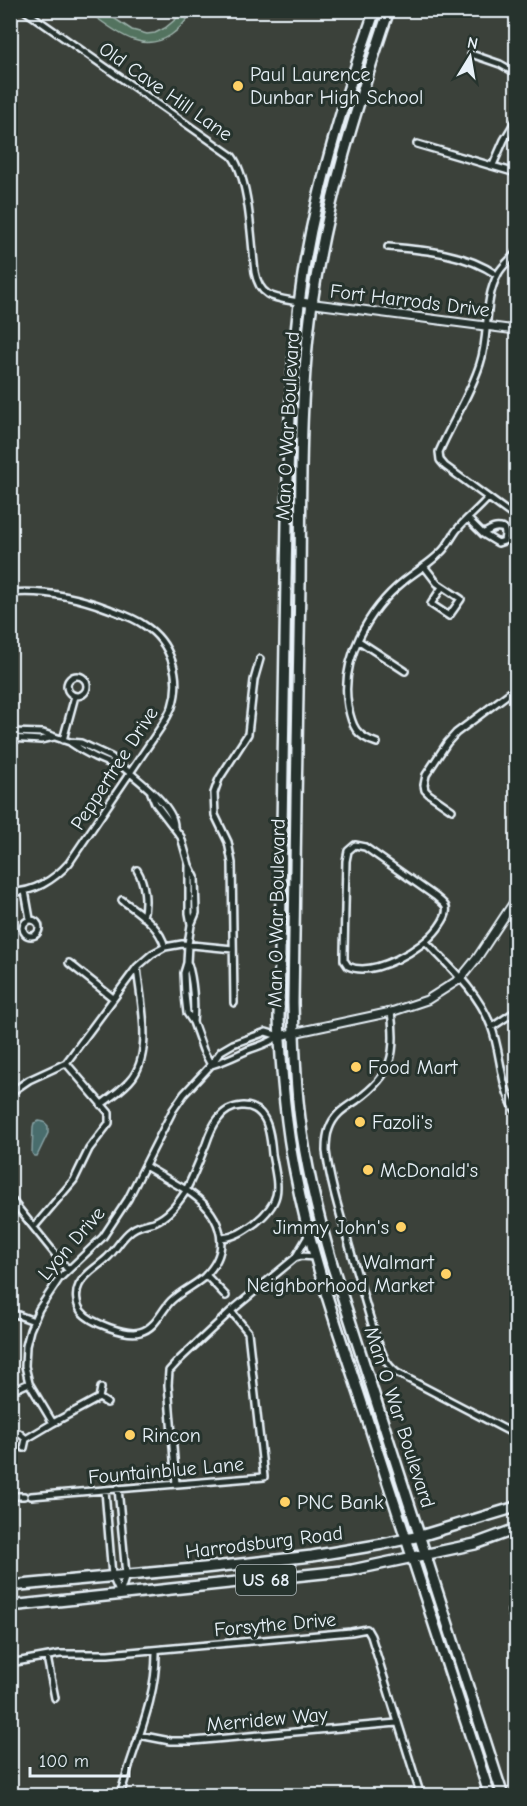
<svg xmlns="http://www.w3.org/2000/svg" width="527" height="1806" font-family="'Comic Neue',sans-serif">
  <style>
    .green { fill: #52735e; stroke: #9db2ab; stroke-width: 1.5 }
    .water { fill: #486d6d; stroke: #88a2a5; stroke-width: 1.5 }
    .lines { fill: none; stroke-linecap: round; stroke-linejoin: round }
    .minor-casing { stroke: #e8f1f8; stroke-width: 10 }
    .tertiary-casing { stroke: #e8f1f8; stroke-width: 11 }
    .primary-casing { stroke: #e8f1f8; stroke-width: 14 }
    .minor { stroke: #26332d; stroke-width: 5 }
    .tertiary { stroke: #26332d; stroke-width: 7 }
    .primary { stroke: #26332d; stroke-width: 9 }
    .poi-dot { fill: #ffd166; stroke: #26332d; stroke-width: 2 }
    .labels { text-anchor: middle; stroke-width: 6; stroke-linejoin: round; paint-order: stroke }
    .shield { fill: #26332d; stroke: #aeb8bb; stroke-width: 1.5 }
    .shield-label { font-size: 18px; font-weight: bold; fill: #e8f1f8 }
    .poi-label { font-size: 20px; fill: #e8f1f8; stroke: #26332d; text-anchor: start }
    .street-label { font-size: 20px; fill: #e8f1f8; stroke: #26332d }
  </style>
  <rect width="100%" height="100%" fill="#3b413a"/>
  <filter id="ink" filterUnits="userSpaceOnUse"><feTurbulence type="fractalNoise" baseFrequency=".0167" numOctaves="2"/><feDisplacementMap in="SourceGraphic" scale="12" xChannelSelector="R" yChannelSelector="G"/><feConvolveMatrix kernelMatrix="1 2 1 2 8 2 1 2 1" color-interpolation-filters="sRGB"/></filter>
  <g filter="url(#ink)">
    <path class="green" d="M87,11H103L132,30L147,34L155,33L165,28L176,19L182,11H193C187,20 180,29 171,35C140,56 112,28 87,11Z"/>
    <path class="water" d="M39,1121L44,1122L48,1126V1133L37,1156H34L32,1153L33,1127L34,1123Z"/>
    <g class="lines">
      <defs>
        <path id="minor" d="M24,10L232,156C250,180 251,241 255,272C260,299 276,298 299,302
          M471,54L500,64L516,73
          M417,144L516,173
          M493,165L504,140L516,120
          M388,247C426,250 465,253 497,275
          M516,253C510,260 502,266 498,274C483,301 490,335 480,364C470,395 452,422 439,452L440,460L445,466L516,518
          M468,519L483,534L498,543L504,541L505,534L504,529C495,526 491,529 483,534
          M424,566L437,583L461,599L449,616L431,604L442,587
          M10,593C44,590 74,596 106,608C119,613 133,617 144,625C171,642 182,677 172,707C169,714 165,721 161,727L69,863C54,880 33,893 10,892
          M359,641L405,671
          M67 686a10 10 0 1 1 20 0a10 10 0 1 1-20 0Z
          M10,732L43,733L70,742L81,743L111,757C128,773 174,803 174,826
          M10,738L41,740L54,737
          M63,740L75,696
          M71,743C85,753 103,762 119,766
          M377,743C356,736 352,727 348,706C340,660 368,610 404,581C415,572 429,564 440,553C447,547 451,538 456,531C465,519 478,510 488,498
          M151,793L155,803L181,837L189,865L195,877L196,913L191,925L188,944L187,963L184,973L185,995L187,1013L193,1022L203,1050L211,1065
          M452,810L429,794L425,790L424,785L426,775L447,743L456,733L516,688
          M355,845L365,847L436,897C439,900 444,903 446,907C448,915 442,922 438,928C423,949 373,978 348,966L344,960V953L346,861L348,851Z
          M189,867V913L191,924
          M137,870C145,883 147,902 143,917
          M25,891L30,919
          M122,900C140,914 159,925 165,947
          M23 928a8 8 0 1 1 16 0a8 8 0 1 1-16 0Z
          M426,942C450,967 479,993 491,1026C502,1054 499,1085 516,1111
          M69,963L113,998
          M188,964C193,979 195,1005 193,1022
          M234,1003L232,863L228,842L215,815L214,793L219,779L248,734L254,680L260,659
          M391,1012C397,1054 392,1075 357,1100C345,1108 334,1114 329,1129C326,1136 326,1144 326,1151C331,1189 344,1226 354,1263C363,1292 372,1332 385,1359C388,1365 392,1369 397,1373L516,1435
          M492,1027L516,1011
          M66,1063L137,967L152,954L165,947L182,944L233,949
          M211,1065C226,1061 235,1056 248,1050C261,1045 268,1044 279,1036
          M10,1093L29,1080L66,1063
          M101,1105C112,1096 125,1088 133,1077C153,1049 140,999 137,967
          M145,1166L186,1190C218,1210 236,1246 204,1277C194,1286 181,1291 171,1301C161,1311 156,1328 140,1332C127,1336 90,1323 81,1311C76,1304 75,1293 79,1285C85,1273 99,1266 108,1257C117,1248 122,1237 132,1230C139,1225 146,1224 154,1222C169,1216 177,1204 186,1191V1190C194,1175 200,1159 206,1144C209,1135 212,1126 218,1119C229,1104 253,1100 264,1118C270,1128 271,1143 272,1154C278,1187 284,1200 255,1223C244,1231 235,1237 222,1238
          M10,1198L68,1270
          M34,1227L74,1180L89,1149L109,1123V1113L66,1063
          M295,1258L301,1256L315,1257
          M206,1275L226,1296
          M10,1312L34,1321
          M10,1389L18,1388L29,1383
          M99,1398L107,1403
          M53,1423L29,1383L25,1366L26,1346L30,1330L39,1309L59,1279L103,1237L128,1199L173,1110L184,1094L211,1065L221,1051L233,1044L266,1032L279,1036
          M19,1433L26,1439L24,1448
          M26,1439L53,1423L99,1398L101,1388
          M176,1484L168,1385L169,1371L180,1359L231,1311
          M118,1488L126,1575L120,1594
          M105,1490L112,1576L120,1594
          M10,1496H24
          M31,1496L264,1477L248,1332L231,1311L295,1258L308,1236
          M511,1611L516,1626
          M47,1657L55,1698
          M10,1663L60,1654H108L351,1632L367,1629L371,1636L421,1796
          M139,1735L170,1741H193L397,1723
          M120,1796C133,1747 157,1701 156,1650
          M515,1796L516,1795"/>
        <path id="tertiary" d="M300,302L516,330
          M279,1036L391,1012L427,1000L460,979L477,958L516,899"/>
        <path id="primary" d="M375,10C346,93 320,176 305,262C288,367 288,472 286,578C283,725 282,871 279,1018C281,1069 285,1121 295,1172C312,1262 345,1349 373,1437C412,1557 451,1676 490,1796
          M389,10C356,108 327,200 312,303C299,396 301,491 300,584C297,724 295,863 293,1003C294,1042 295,1080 300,1119C306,1168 318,1216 332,1264L503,1796
          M10,1586L204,1568L312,1556L383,1544L420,1536L516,1507
          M10,1606L352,1570L475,1544L516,1529"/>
      </defs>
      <use href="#minor" class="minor-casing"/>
      <use href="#tertiary" class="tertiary-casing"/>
      <use href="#primary" class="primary-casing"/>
      <use href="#minor" class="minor"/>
      <use href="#tertiary" class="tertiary"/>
      <use href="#primary" class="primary"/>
    </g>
  </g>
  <g class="poi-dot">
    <circle cx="238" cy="86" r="6"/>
    <circle cx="356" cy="1067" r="6"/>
    <circle cx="360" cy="1122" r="6"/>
    <circle cx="368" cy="1170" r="6"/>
    <circle cx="401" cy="1227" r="6"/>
    <circle cx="446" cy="1274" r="6"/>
    <circle cx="130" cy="1435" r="6"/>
    <circle cx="285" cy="1502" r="6"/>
  </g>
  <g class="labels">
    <rect class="shield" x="236" y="1565" width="60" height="30" rx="4.5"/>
    <g class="shield-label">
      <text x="266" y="1586">US 68</text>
    </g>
    <g class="poi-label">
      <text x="250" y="81">Paul Laurence<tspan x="250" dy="23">Dunbar High School</tspan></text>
      <text x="368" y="1074">Food Mart</text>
      <text x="372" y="1129">Fazoli's</text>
      <text x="380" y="1177">McDonald's</text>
      <text x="389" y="1234" text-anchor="end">Jimmy John's</text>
      <text x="434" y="1269" text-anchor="end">Walmart<tspan x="434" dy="23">Neighborhood Market</tspan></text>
      <text x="142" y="1442">Rincon</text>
      <text x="297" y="1509">PNC Bank</text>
    </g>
    <g class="street-label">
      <text transform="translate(166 91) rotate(35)" y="7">Old Cave Hill Lane</text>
      <text transform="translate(410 300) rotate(7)" y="7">Fort Harrods Drive</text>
      <text transform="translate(287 426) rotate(-87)" y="7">Man O War Boulevard</text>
      <text transform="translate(114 768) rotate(-57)" y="7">Peppertree Drive</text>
      <text transform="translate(276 913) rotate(-89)" y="7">Man O War Boulevard</text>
      <text transform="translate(71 1243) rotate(-49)" y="7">Lyon Drive</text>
      <text transform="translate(400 1417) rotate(72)" y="7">Man O War Boulevard</text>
      <text transform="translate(166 1470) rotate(-5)" y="7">Fountainblue Lane</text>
      <text transform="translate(264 1542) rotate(-7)" y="7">Harrodsburg Road</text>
      <text transform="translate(275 1624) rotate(-5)" y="7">Forsythe Drive</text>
      <text transform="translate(267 1719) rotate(-5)" y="7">Merridew Way</text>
    </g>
  </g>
  <rect width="527" height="1806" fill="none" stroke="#26332d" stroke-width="36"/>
  <rect x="18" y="18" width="491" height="1770" fill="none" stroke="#e8f1f8" stroke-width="2" filter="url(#ink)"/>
  <g transform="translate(470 57) rotate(11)" stroke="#26332d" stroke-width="4.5" paint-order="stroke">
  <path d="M0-4.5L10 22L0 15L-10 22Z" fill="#e8f1f8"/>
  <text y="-9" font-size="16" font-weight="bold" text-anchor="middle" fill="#e8f1f8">N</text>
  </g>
  <path d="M30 1767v9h99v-9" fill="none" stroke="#e8f1f8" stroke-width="3"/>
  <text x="39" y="1767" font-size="18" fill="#e8f1f8" stroke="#26332d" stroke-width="4.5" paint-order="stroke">100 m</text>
</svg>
